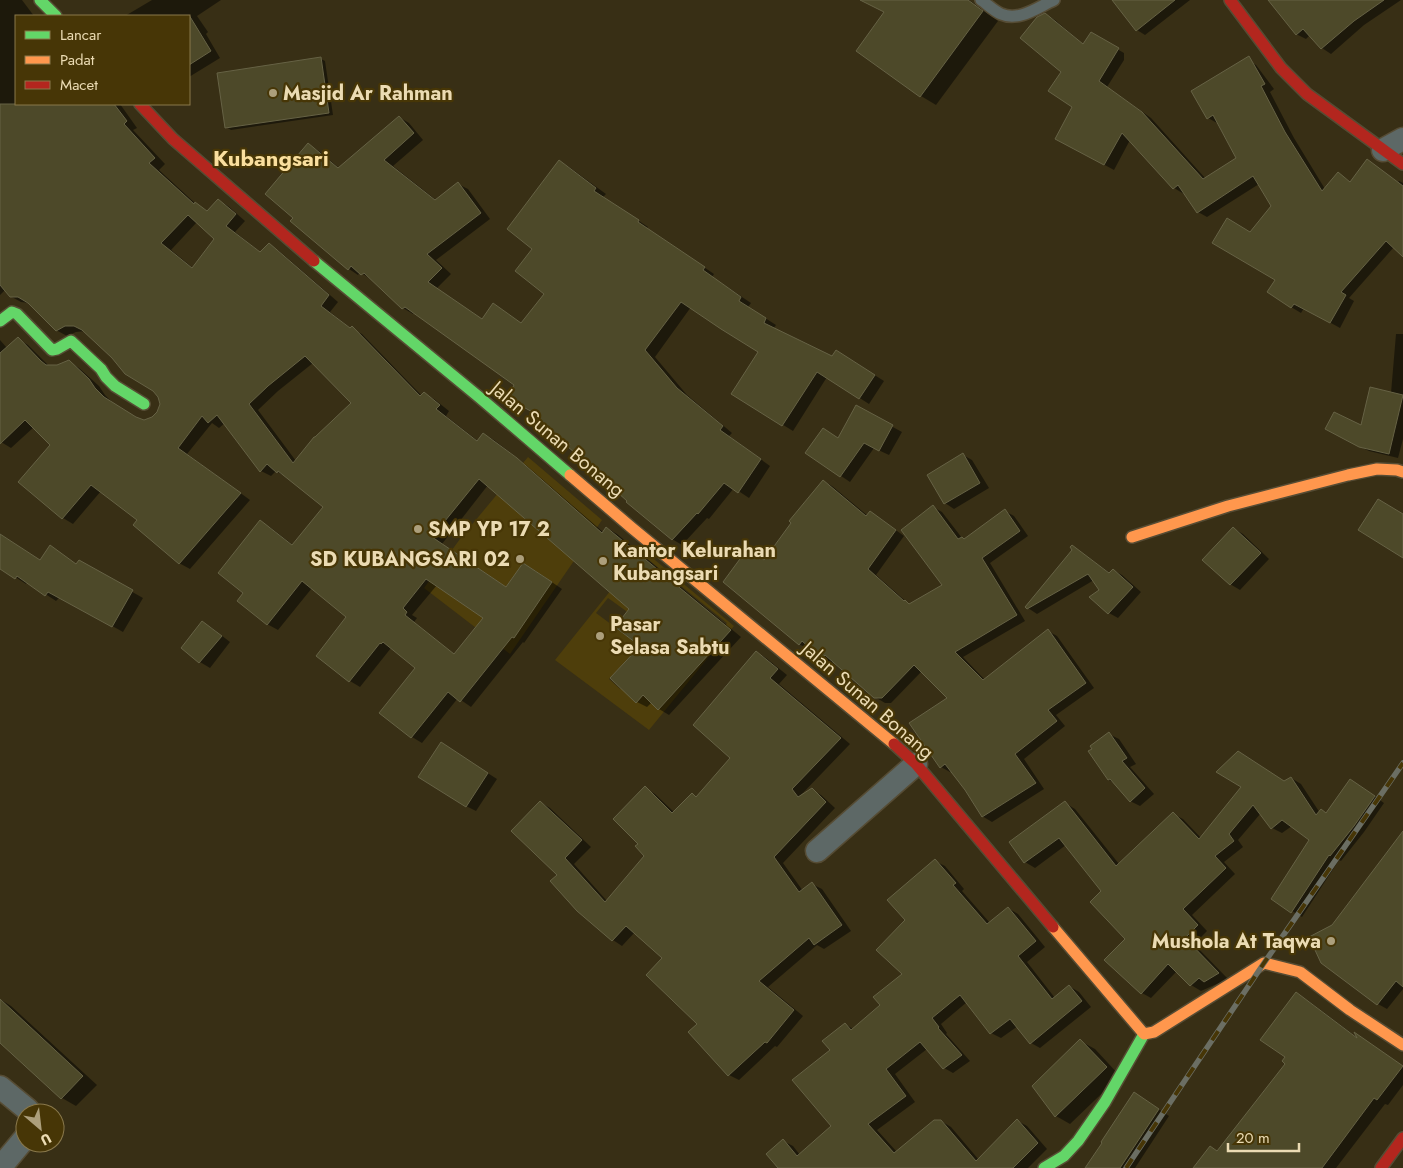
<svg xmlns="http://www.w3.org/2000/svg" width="1403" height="1168" font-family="Jost,sans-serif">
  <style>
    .built { fill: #4e3e0b; fill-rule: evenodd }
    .shadow { fill: #0007; fill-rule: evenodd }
    .building { fill: #4d4929; stroke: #666245; fill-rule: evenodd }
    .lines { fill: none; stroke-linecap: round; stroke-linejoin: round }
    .lane-casing { stroke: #564c34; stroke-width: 14 }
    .street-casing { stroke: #564c34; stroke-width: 25 }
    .fast-casing { stroke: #564c34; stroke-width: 14 }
    .slow-casing { stroke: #564c34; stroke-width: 14 }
    .jam-casing { stroke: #564c34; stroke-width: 14 }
    .lane { stroke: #5d6866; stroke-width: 11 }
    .street { stroke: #5d6866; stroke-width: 22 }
    .fast { stroke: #63d668; stroke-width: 11 }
    .slow { stroke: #ff974d; stroke-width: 11 }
    .jam { stroke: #b3261e; stroke-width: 11 }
    .rail-casing { stroke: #6b6e63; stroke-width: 5.5 }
    .rail { stroke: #473606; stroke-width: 4; stroke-dasharray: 11; stroke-linecap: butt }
    .poi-dot { fill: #ac9f7c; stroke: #473606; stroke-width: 2 }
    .labels { text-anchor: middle; stroke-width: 4.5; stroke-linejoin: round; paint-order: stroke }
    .poi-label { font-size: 20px; font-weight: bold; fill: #ebdbb3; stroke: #473606; text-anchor: start }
    .street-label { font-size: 20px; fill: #ebdbb3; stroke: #473606 }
    .quarter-label { font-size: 22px; font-weight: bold; fill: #fadf9e; stroke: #473606 }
  </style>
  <rect width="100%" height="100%" fill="#382f15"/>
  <path class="built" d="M528,457L602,520L510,654L424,588L460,539ZM454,552L506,587L523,563L552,582L513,638L432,583Z
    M643,550L734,626L649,730L555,660ZM645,557L727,623L713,641L631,574ZM608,598L651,629L639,645L596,613ZM653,631L664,641L620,689L609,679ZM680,660L693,672L658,710L645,697Z"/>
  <path class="shadow" d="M0,0H22L34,16H16V104H120L137,128L133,130L165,164L159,170L196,204L208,211L218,200L228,206L245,221L235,232L261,253L269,245L279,251L338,302L330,312L351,329L362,334L422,396L424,394L434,399L449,411L446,416L478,441L483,434L494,440L527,466L603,532L607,528L617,534L741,637L669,715L659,709L652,702L647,707L637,702L642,646L631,609L488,485L442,544L507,588L534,570L562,589L524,643L523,642L471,707L458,698L422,743L412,737L417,667L391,648L360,687L350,681L317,656L348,617L312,588L278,630L267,624L245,593L261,522L271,528L293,545L325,506L288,478L276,471L271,476L261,471L225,423L219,428L212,423L187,454L250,500L190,569L179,563L139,520L101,491L73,524L63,518L51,445L34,427L11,448L1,442L0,443V340L7,348L18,339L28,345L49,366H57L69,362L79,368L99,386L105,395L114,404L137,419L143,421L152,419L159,412L161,404L159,396L113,357L85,331L76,332L67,336L56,330L30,303L21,302L10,296L5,290L0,295ZM197,222L216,239L193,268L171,250ZM313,363L353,403L296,461L258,410L278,391ZM437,585L485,617L455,655L414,622L417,618L412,615Z
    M152,0H221L197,16L208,32L206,34L220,58L189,77V16H125Z
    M861,0H969L998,21L936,105L921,96L885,12Z
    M1114,0H1190L1145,35L1137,30Z
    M1273,0H1401L1364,25L1331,54L1322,48L1310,35L1306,39L1296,34Z
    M1045,14L1055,20L1084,45L1091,34L1124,53V60L1107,87L1151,118L1206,179L1237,159L1217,123L1208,118L1246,59L1256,65L1274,89L1270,92L1294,138L1325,189L1338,173L1351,182L1367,161L1398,182L1399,181L1403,183V255L1394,247L1349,298L1354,301L1340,328L1304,308L1301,313L1291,307L1250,233L1273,206L1259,184L1207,217L1198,212L1185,192L1184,194L1174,188L1130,140L1114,170L1066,144L1073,107Z
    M321,59L325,61L333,115L231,130L226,127Z
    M399,117L409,123L423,140L393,166L436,200L458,184L468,189L490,219L436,260L451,274L437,288L482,320L494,305L522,324L546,294L534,249L559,161L569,167L606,194L603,197L648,227L647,228L714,274L712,277L751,303L748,307L776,325L773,329L832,357H846L884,381L869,404L827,377L793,431L733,394L760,352L691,307L655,357L687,395L732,433L729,436L770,466L749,498L734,488L709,519L707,518L682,545L672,539L588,463L572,444L538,413L516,385L414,312L413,314L403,308L372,280L360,272L358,275L349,269L295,218L309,145L319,151L339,168Z
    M1396,334H1403V439L1398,458L1369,451L1335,434L1362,427L1391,393Z
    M856,407L902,432L889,455L874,448L850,482L807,453L838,439Z
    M963,455L972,460L989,488L954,509L945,503Z
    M823,481L832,486L868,516L879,518L904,536L876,575L910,605L944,585L933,507L942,512L962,538L965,540L1005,511L1014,516L1028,536L990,563L1025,621L963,657L985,680L1048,631L1057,636L1094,688L1056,715L1065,726L1024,759L1044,789L992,822L982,816L966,790L952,771L950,772L941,767L949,699L922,671L891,703H885L875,697L834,661L831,663L822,658L811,647L808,649L799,644L749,550L765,560Z
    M1233,528L1243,534L1269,559L1240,590L1230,584Z
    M0,534L41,561L51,547L77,565L79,562L143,598L123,632L60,597L56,601L27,582L26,584L0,567Z
    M1072,546L1110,573L1113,570L1122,575L1141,592L1118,618L1109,613L1091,597L1101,590L1094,580L1037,614L1028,608L1074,550Z
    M203,623L212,628L230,642L210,668L200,662L182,648Z
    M757,652L766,658L787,675L779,684L850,744L800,796L812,790L821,795L835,808L783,863L803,891L812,884L822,889L851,931L824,949L817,945L768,987L803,1016L777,1047L775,1046L739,1080L729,1075L699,1024L664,958L635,932L622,946L613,940L578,911L559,875L540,802L550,808L591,847L574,864L607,901L646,856L639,843L645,788L655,794L675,813L697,798L732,758Z
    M1109,734L1119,739L1136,764L1130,767L1154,794L1140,806L1130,801L1116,784L1109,780Z
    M450,749L497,779L476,811L466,806Z
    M1291,778L1301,784L1320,813L1327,814L1360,786L1384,803L1364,832L1341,861L1339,860L1302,917L1272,899L1310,840L1292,826L1282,833L1272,828L1261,813L1238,840L1243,847L1224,862L1235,874L1192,915L1207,931L1194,944L1228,979L1201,991L1191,985L1177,971L1151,998L1142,993L1127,939L1103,892L1066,845L1035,868L1025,862L1065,803L1075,809L1119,864L1173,814L1183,819L1201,838Z
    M1403,833V989L1387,1009L1378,1004L1322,962L1333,926Z
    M935,861L945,866L964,889L962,891L990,923L1008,908L1018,914L1045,947L1027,962L1055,998L1069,986L1079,992L1091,1007L1040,1048L1031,1043L1018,1026L1001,1038L991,1033L967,1002L941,1024L947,1033L946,1034L970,1061L953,1073L944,1068L927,1049L895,1074L915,1102L877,1130L897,1152L941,1121L951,1127L979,1160L1018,1121L1027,1126L1047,1149L1028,1168H780L783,1141L793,1146L800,1155L832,1127L831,1051L845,1024L853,1029L881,1006L904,974L906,920Z
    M1297,994L1307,1000L1359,1039L1357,1035L1403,1066V1085L1388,1105L1385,1104L1336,1168H1199L1218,1152L1287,1064L1286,1057Z
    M0,999L11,1006L97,1085L76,1106L62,1098L0,1041Z
    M1080,1041L1095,1049L1120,1076L1070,1124L1056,1116Z
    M1145,1100L1169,1116L1135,1168H1086Z"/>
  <path class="building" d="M860,0H968L983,11L920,97L856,51L884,12Z
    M1112,0H1175L1136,31Z
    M1268,0H1384L1354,21L1321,49L1303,29L1296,35Z
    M1045,13L1083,44L1091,32L1119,48L1099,81L1142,112L1203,179L1236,158L1213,115L1207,119L1191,91L1249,56L1265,84L1261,86L1285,132L1322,191L1338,172L1350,182L1367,159L1403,186V257L1386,241L1341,292L1346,295L1330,323L1294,304L1291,308L1267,292L1275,280L1212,243L1227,218L1250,232L1271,206L1253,176L1197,213L1178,185L1173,189L1122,133L1104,165L1055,139L1072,107L1048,91L1061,72L1020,38L1037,17Z
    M189,15L211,51L189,65Z
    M321,57L329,113L225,128L217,73Z
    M0,104H114L127,121L124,124L155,158L149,163L194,204L195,202L207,211L218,199L236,214L226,226L260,252L269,243L329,295L321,306L350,328L352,326L420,396L424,392L440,405L436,409L477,441L483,433L517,458L602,533L606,527L731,630L658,710L643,695L636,703L610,678L640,646L615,627L629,609L479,479L432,537L506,587L523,563L552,582L514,638L512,637L460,702L448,692L411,738L379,713L415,668L383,642L381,644L380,643L349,682L316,656L346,617L302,581L267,625L237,601L243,593L218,573L260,520L292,545L323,507L278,471L277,473L267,464L260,472L217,415L208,423L202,416L178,448L241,493L179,564L133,525L137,520L91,485L62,519L18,482L50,445L25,420L0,444V353L18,337L41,361L46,365H57L69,360L89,379L95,388L104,397L136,417L144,420L152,417L157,412L160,404L158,397L153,391L125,374L112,358L82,330L74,326H65L56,331L28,303L18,297H10L0,285ZM188,215L214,239L192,268L161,243ZM305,356L351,403L315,437H314L293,463L249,404L268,386ZM426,579L483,618L454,654L405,615L407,612L403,608Z
    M399,116L414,133L384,160L435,200L458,182L481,213L427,254L442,268L428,282L482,319L493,303L521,323L544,294L515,271L532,249L507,229L559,160L596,188L594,191L639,220L638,222L705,267L703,270L741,297L739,301L766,318L764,323L832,356L836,350L875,375L859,399L817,372L782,426L731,394L758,352L721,329L681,302L645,350L677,388L723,426L720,430L761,459L738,493L724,483L698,514L697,513L672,540L626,502L627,501L586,464L587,463L568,447L570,444L532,419L536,414L507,398L514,385L405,307L402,309L364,273L361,275L351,266L348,270L290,221L293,218L265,194L308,143L338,168Z
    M1370,387L1403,395L1389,454L1359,447L1325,429L1334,412L1361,425Z
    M856,405L893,425L879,451L864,443L840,477L805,453L823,428L838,438Z
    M963,453L980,483L944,504L927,475Z
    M823,480L866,516L870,511L896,530L868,569L904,601L905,600L909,604L942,585L901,530L933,505L958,539L962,537L964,539L1005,509L1020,531L982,558L1017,615L955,652L983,680L1048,629L1086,683L1048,710L1057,721L1015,754L1036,783L982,817L965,790L945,764L940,768L909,723L947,698L914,665L882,698H874L825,655L822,659L802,641L799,645L723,582L748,548L764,560L791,523L789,521Z
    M1378,499L1403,514V558L1358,530Z
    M1233,527L1261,553L1230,585L1202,560Z
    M0,534L40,560L50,545L76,564L79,560L133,590L112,627L48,592L45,596L17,576L15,579L0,569Z
    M1072,545L1109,573L1113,569L1133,587L1108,614L1089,597L1099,590L1088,574L1027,609L1025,607L1072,550L1070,547Z
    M202,621L222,636L199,663L181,648Z
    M756,651L778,669L770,678L841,738L792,789L798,797L812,788L826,802L774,857L799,892L812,882L842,925L814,945L809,938L759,981L794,1010L767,1043L765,1042L728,1076L688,1032L697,1024L646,975L662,958L626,926L612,941L577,911L550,881L557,875L511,831L540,801L582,840L565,858L605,902L644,856L635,846L638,844L613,819L645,786L672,813L692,793L696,797L730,758L693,725Z
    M1109,732L1127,758L1122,761L1145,788L1130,802L1110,779L1108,780L1088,751L1092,749L1090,746Z
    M441,742L488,773L466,807L418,777Z
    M1238,751L1284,781L1291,777L1316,815L1321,809L1326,813L1350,779L1375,796L1354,826L1330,856L1329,855L1291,913L1271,899L1309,840L1282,820L1271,829L1253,805L1229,834L1234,841L1215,856L1226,868L1183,909L1198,925L1185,938L1219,973L1204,982L1199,978L1190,986L1168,964L1141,994L1104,960L1125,939L1090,902L1101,891L1059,838L1024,863L1009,842L1065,801L1116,866L1173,812L1199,839L1241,787L1216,772Z
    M1403,831V987L1396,981L1377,1005L1321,963L1309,937L1332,925Z
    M935,859L956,883L953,885L987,924L1008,907L1036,941L1018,956L1052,999L1069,985L1082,1001L1030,1044L1010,1019L990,1034L960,995L932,1018L939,1027L938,1028L962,1055L943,1069L920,1042L886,1069L906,1096L868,1124L894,1153L934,1120H941L976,1161L1017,1119L1038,1143L1013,1168H778L766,1154L783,1139L797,1156L831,1126L792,1080L830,1050L822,1041L845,1023L851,1030L880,1005L873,997L902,974L876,950L905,920L887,900Z
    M1296,992L1357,1038L1354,1032L1403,1066L1377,1100L1374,1098L1322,1168H1193L1210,1146L1217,1151L1285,1064L1282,1061L1285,1057L1260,1040Z
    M0,999L83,1076L61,1099L0,1043Z
    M1080,1039L1107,1067L1055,1117L1032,1086Z
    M1134,1092L1159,1109L1120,1168H1085L1102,1143L1101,1142Z"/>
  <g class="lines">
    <defs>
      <path id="lane" d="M981,0C987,4 994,11 1001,14C1019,22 1038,7 1054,0"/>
      <path id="street" d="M1383,150L1403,139
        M817,851L916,764
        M0,1087L28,1110L29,1113
        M0,1168L25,1138"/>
      <path id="fast" d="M40,0L56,16
        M314,261L479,397L570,475
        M0,321L12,312L17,314L52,350L57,349L71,341L101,369L106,377L115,386L144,404
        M1044,1168L1064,1156L1078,1141L1105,1102L1144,1034"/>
      <path id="slow" d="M570,475L632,528L894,744
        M1132,537L1228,506L1348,475L1377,469L1397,470L1403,472
        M1053,927L1144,1034
        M1144,1034L1154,1032L1264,963L1300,972L1350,1010L1403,1045"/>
      <path id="jam" d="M1230,0L1281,68L1307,94L1403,164
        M140,104L173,139L314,261
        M894,744L916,764L1053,927
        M1381,1168L1403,1138"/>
    </defs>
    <use href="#lane" class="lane-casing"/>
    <use href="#street" class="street-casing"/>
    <use href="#fast" class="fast-casing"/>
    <use href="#slow" class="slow-casing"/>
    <use href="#jam" class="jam-casing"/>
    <use href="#lane" class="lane"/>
    <use href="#street" class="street"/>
    <use href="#fast" class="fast"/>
    <use href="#slow" class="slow"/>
    <use href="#jam" class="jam"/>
    <defs>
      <path id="rail" d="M1126,1168L1264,963L1403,763"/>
    </defs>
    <use href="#rail" class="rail-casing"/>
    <use href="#rail" class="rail"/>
  </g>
  <g class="poi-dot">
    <circle cx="273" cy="93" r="5"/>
    <circle cx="418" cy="529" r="5"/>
    <circle cx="520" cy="559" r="5"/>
    <circle cx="603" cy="561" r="5"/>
    <circle cx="600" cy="636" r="5"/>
    <circle cx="1331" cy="941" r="5"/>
  </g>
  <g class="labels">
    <g class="poi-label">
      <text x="283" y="100">Masjid Ar Rahman</text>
      <text x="428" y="536">SMP YP 17 2</text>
      <text x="613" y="557">Kantor Kelurahan<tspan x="613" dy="23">Kubangsari</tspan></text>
      <text x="510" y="566" text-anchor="end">SD KUBANGSARI 02</text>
      <text x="610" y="631">Pasar<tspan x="610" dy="23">Selasa Sabtu</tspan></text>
      <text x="1321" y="948" text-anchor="end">Mushola At Taqwa</text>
    </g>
    <g class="street-label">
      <text transform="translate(558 439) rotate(40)" y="7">Jalan Sunan Bonang</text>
      <text transform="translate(868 700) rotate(41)" y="7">Jalan Sunan Bonang</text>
    </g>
    <g class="quarter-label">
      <text x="271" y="166">Kubangsari</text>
    </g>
  </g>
  <rect x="15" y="15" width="175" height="90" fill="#473606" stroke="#89784b"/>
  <rect x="25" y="31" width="25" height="8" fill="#63d668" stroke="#89784b"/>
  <text x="60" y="40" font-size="15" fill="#ebdbb3">Lancar</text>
  <rect x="25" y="56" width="25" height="8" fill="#ff974d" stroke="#89784b"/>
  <text x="60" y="65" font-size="15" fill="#ebdbb3">Padat</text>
  <rect x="25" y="81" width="25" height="8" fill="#b3261e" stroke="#89784b"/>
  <text x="60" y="90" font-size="15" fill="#ebdbb3">Macet</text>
  <g transform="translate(40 1128) rotate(152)"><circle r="24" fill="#473606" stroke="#89784b"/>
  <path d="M0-4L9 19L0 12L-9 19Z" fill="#ac9f7c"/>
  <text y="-8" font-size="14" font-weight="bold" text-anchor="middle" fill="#ebdbb3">U</text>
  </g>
  <path d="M1228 1143v8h71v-8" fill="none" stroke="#ebdbb3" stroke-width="2.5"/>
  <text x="1236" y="1143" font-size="15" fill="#ebdbb3" stroke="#473606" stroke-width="4" paint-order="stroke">20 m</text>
</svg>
